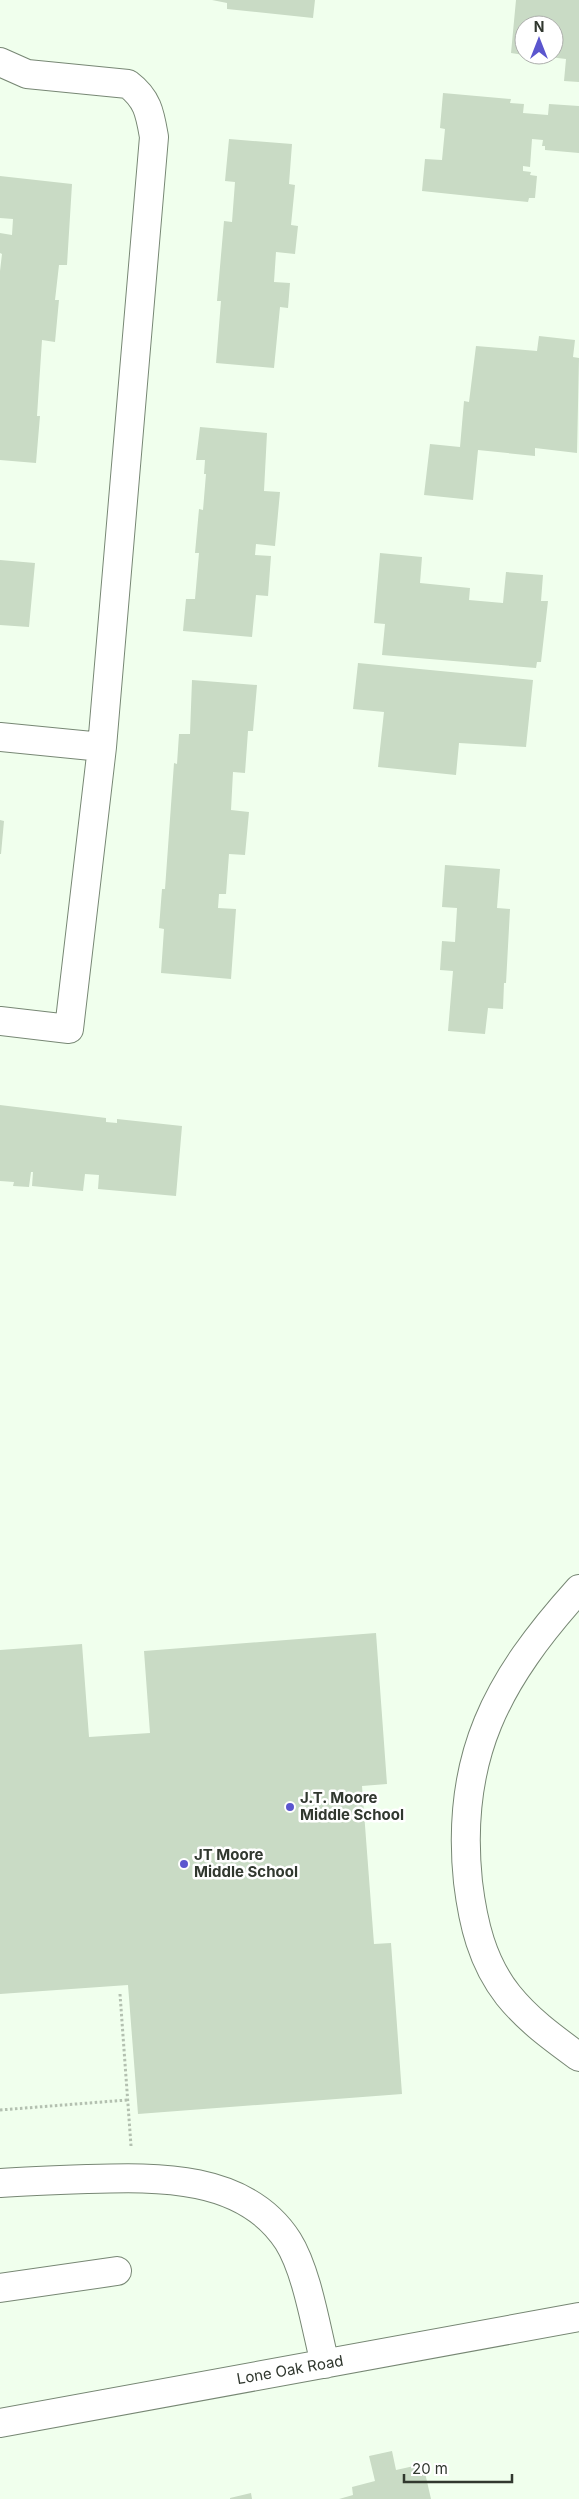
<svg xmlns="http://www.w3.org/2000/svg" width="579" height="2499" font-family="Inter,sans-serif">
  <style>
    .building { fill: #c9dbc5 }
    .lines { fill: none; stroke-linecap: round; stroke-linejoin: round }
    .minor-casing { stroke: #778774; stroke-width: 30 }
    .path { stroke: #b3c0b0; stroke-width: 3; stroke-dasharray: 2.5 2.5; stroke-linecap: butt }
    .minor { stroke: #fff; stroke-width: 28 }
    .poi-dot { fill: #5b56ce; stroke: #fff; stroke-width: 2 }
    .labels { text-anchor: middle; stroke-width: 5; stroke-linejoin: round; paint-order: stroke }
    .poi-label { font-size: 15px; font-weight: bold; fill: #31382f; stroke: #fff; text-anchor: start }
    .street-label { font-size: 15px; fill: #31382f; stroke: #fff }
  </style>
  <rect width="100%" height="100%" fill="#f0ffed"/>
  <path class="building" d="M212,0H315L313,18L227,9V3Z
    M516,0H579V82L564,81L566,59L541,56L554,55V25H524V55L511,53Z
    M443,93L511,99L510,103L524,104L523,113L548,115L549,104L579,106V153L545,150V146H542L543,140L532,139L530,167L523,166V171L531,172L530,175L537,176L535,198H529L528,202L422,191L425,159L442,160L445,129L440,128Z
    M229,139L292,144L289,184L295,185L291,225L298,226L295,254L276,252L274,282L290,283L288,308L280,307L274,368L216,363L221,301H217L224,221L232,222L235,182L225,181Z
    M0,176L72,184L67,265H59L55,300H59L55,342L42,340L37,416H40L36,463L0,460V271L2,254L0,253V233L12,235L13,219L0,218Z
    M539,336L575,340L573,357L579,358L577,453L535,448V456L478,450L473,500L424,495L430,444L460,447L464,401L469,402L476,346L537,351Z
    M200,427L267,433L264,491L280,492L275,546L256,544L255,555L271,556L268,596L256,595L252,637L183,631L186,599H195L199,553H195L199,509L203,510L206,474H204L205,460H196Z
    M380,553L422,557L420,583L470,588L469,600L503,603L506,572L543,575L541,601H548L541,662H537L536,668L382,655L385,624L374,623Z
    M0,560L35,563L29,627L0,625Z
    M358,663L533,680L526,747L459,743L456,775L378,767L384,712L353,709Z
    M192,680L257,685L253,731H248L245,773L233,772L231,810L249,812L245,855L229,854L226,894H219L218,908L236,909L231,979L161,973L164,929L159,928L162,889H165L174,763L177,764L179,734H190Z
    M0,820L4,821L1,854H0Z
    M445,865L500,869L497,908L510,909L506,983H504L503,1009L488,1008L485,1034L448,1031L453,971L440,970L442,941L455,942L457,908L442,907Z
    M0,1105L106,1118V1122L117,1123V1119L182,1126L176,1196L98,1189L99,1175L85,1174L83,1191L32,1186L33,1172H31L29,1187L13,1186L14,1182L0,1181Z
    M376,1633L387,1784L362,1786L374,1944L391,1943L402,2094L138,2114L128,1985L0,1994V1650L82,1644L89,1737L150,1733L144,1651Z
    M392,2451L396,2470L423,2464L431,2499H339L353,2495L352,2487L375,2481L369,2456Z
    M251,2493L252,2499H230V2498Z"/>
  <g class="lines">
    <defs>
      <path id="minor" d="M0,62L27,74L128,84C148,99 150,114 154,137L102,747L0,737
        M0,1021L69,1029L102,747
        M579,1589C497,1680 455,1757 468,1882C473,1923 482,1962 508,1995C528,2020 553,2038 579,2057
        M0,2183C29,2181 58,2180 87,2179C156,2177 245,2174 288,2241C307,2271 316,2328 325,2364
        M0,2288L117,2271
        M0,2423L579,2317"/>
    </defs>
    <use href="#minor" class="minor-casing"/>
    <path class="path" d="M120,1994L131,2146
      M0,2110L127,2100"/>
    <use href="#minor" class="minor"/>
  </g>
  <g class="poi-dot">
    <circle cx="290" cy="1807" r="5"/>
    <circle cx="184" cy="1864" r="5"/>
  </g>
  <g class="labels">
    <g class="poi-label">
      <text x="300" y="1803">J.T. Moore<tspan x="300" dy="17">Middle School</tspan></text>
      <text x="194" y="1860">JT Moore<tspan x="194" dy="17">Middle School</tspan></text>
    </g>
    <g class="street-label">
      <text transform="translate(290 2370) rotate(-10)" y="5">Lone Oak Road</text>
    </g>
  </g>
  <g transform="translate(539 40)"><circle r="24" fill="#ffffff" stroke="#adafac"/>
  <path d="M0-4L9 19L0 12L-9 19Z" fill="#5b56ce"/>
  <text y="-8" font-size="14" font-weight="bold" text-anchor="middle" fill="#31382f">N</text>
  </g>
  <path d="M404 2474v8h108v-8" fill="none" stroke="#31382f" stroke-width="2.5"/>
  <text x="412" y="2474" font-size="15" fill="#31382f" stroke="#ffffff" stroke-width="4" paint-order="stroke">20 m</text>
</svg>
